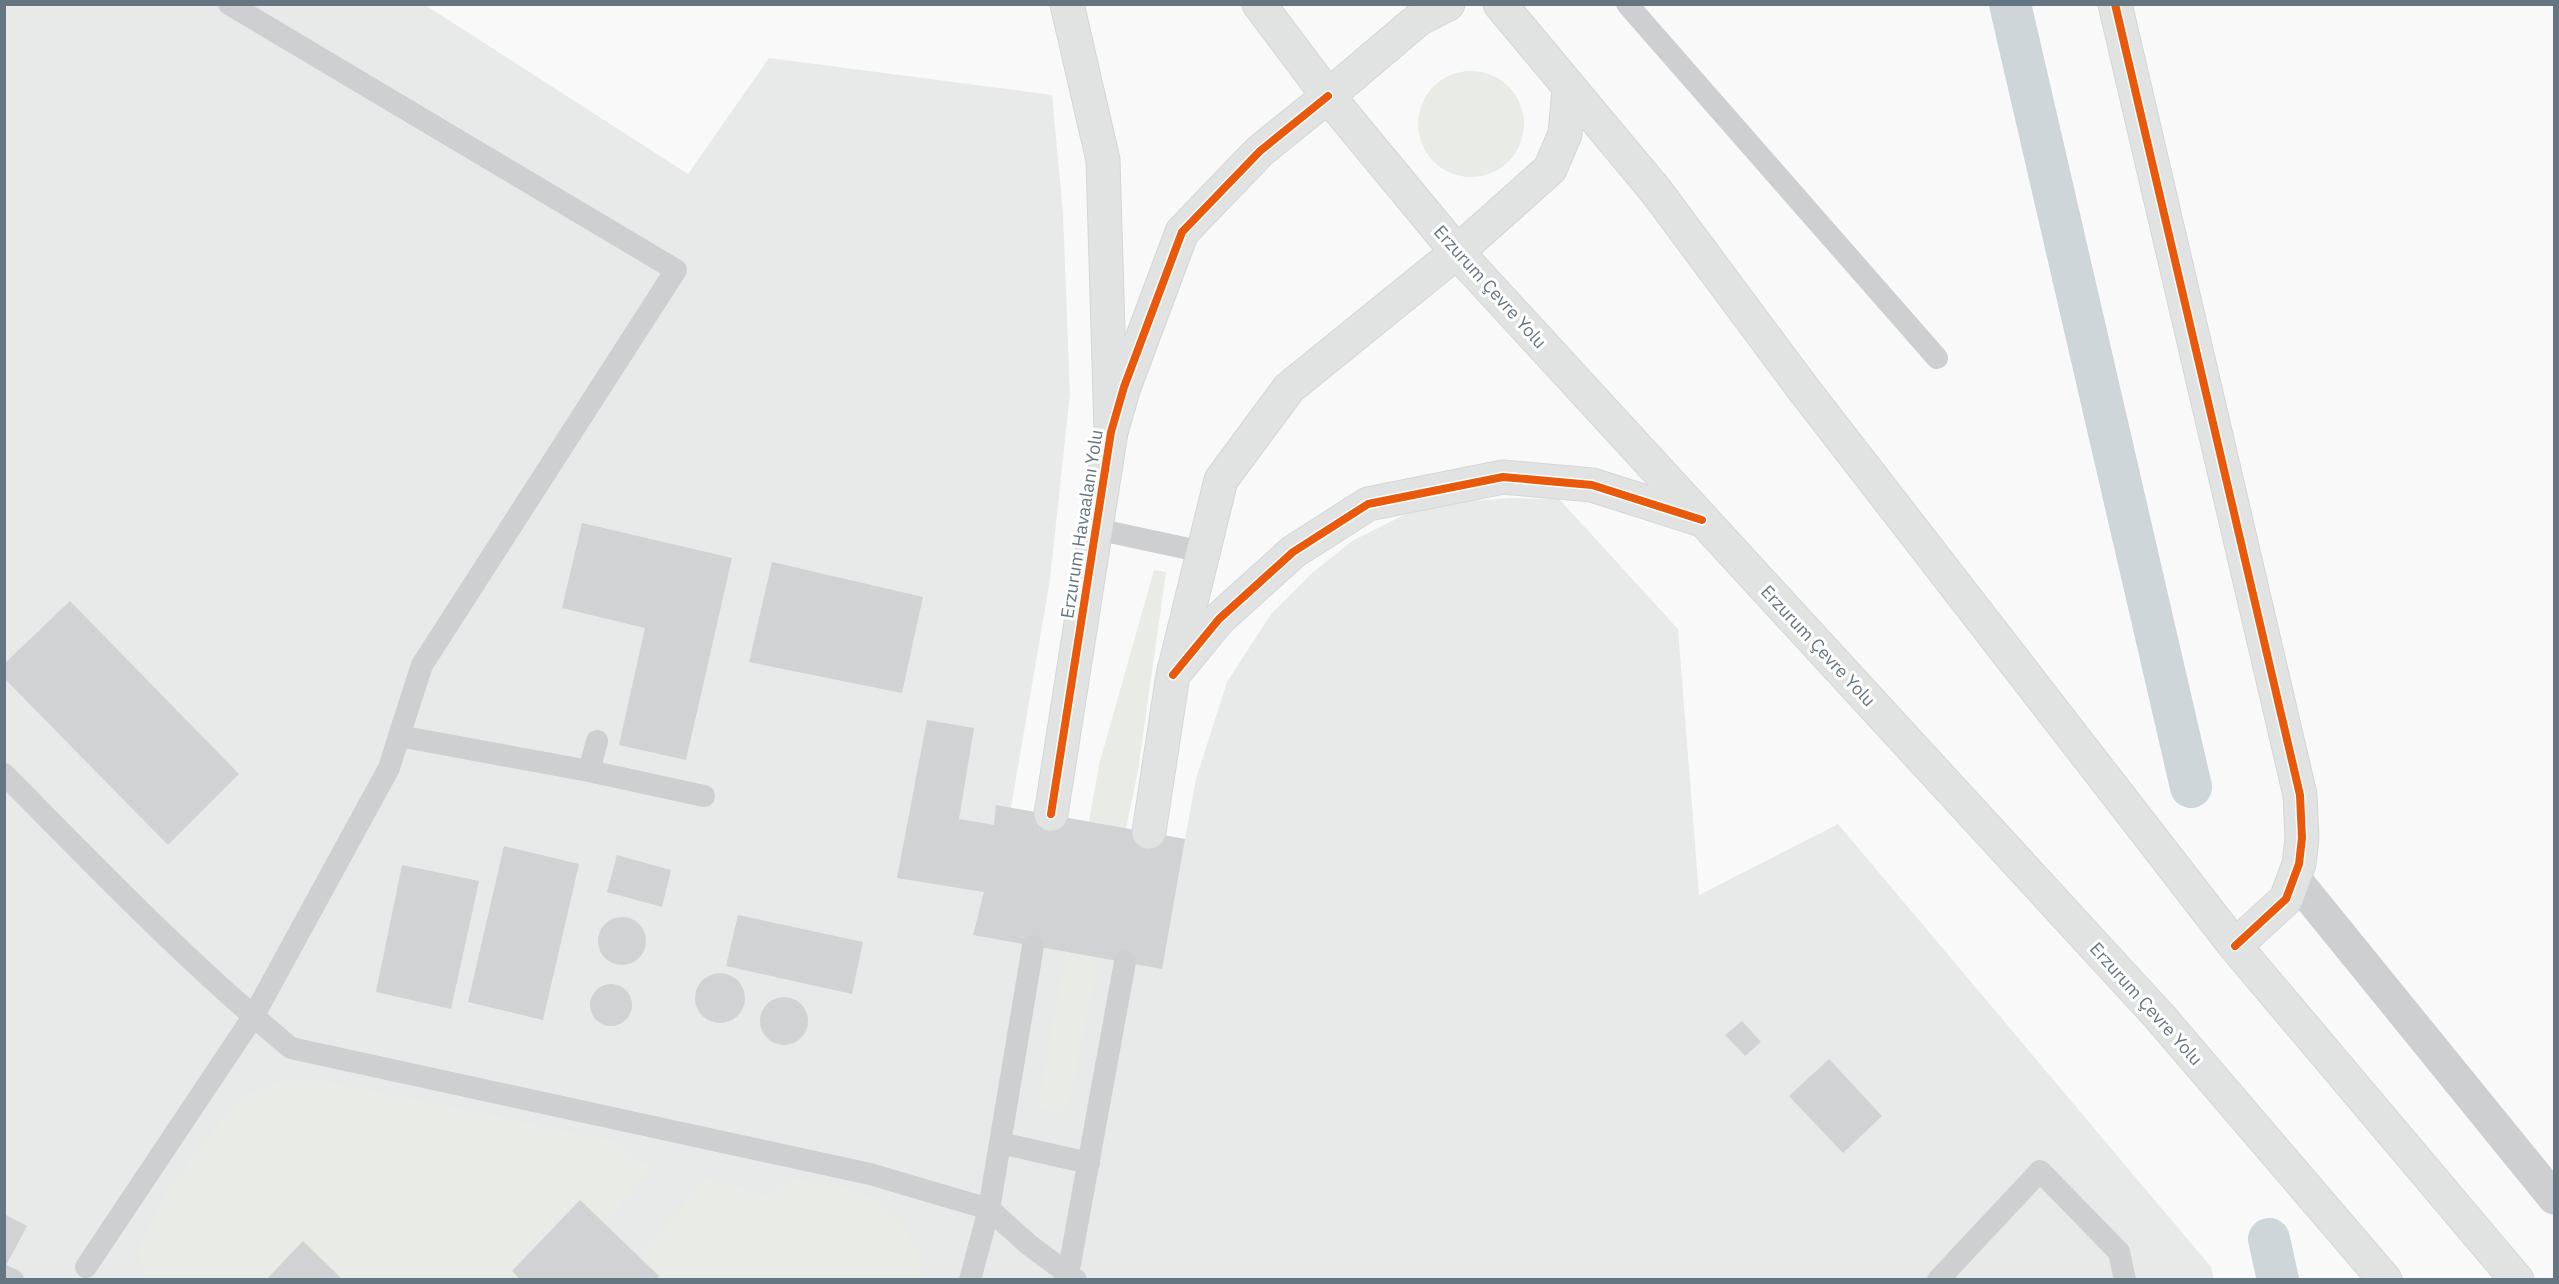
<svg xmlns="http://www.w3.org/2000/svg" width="2559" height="1284" font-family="'IBM Plex Sans',sans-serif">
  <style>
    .built { fill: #e8e9e9 }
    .green { fill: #e8ebe6 }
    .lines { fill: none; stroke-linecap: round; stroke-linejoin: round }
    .canal { stroke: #ced6d9; stroke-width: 42 }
    .building { fill: #d0d2d3 }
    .secondary-casing { stroke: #d5d6d7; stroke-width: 35 }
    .highway-casing { stroke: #d5d6d6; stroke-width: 35 }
    .lane { stroke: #cecfd0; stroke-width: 22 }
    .street { stroke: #cecfd0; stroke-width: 33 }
    .secondary { stroke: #e1e2e2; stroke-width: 33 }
    .highway { stroke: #e1e2e2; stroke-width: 33 }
    .cycleway-casing { stroke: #fff; stroke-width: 11 }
    .cycleway { stroke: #e8590c; stroke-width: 8 }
    .labels { text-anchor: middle; stroke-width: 6; stroke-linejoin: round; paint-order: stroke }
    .street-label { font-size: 18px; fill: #657683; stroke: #fff }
  </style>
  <rect width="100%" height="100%" fill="#f9f9f9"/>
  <path class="built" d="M5,4L425,5L688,174L769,58L1052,95L1063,213L1070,394L1050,579L1011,808L1185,839L1196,779L1227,682L1271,614L1311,574L1352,541L1406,514L1458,502L1510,498L1559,499L1678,629L1699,895L1838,824L2211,1267L2214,1279L5,1280Z"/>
  <path class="green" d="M1418 124a53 53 0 1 1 106 0a53 53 0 1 1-106 0Z
    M1154,570L1166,572L1138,771L1069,1103L1056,1116L1038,1105L1099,765Z
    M311,1078L619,1142L635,1160L656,1166L604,1222L580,1201L512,1271L521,1279H343L303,1241L266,1279H148L145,1277L138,1250L168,1189L241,1096L283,1081Z
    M706,1179L768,1195L793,1179L837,1185L873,1199L900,1221L920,1254L921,1279H656L659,1276L639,1256Z"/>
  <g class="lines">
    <path class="canal" d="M2010,4L2191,787
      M2269,1239L2278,1280"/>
  </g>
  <path class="building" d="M582,523L732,558L686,760L619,745L645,628L562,608Z
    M772,562L923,597L902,693L749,662Z
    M70,601L239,774L168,845L4,678V664Z
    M927,720L974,728L959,819L994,825L996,805L1185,839L1162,969L973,935L984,892L897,878Z
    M504,846L579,864L543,1020L468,1002Z
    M617,855L671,870L662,907L607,892Z
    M402,865L479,881L451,1009L376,992Z
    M738,915L863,942L852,994L726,966Z
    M598 941a24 24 0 1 1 48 0a24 24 0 1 1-48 0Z
    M695 998a25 25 0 1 1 50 0a25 25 0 1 1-50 0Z
    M590 1005a21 21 0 1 1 42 0a21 21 0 1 1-42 0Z
    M760 1021a24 24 0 1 1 48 0a24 24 0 1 1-48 0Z
    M1742,1021L1761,1042L1745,1056L1725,1035Z
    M1829,1059L1882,1116L1843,1153L1789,1096Z
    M580,1200L659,1276L656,1280H521L512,1271Z
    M4,1214L27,1226L4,1269Z
    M303,1241L343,1280H266Z"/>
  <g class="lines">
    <defs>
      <path id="secondary" d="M2115,4L2300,795L2302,838L2299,864L2286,899L2235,946
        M1178,669L1219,619L1293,552L1368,504L1503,477L1592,485L1702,520
        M1051,814L1111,432L1124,387L1182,232L1260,151L1328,96
        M1149,832L1173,675L1221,480L1289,388L1457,252"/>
      <path id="highway" d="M1067,4L1103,160L1111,432
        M1259,4L1328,96L1457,252L2159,1016L2385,1280
        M1500,4L1656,191L1801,386L2235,946L2517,1280
        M1328,96L1419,19L1448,4
        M1457,252L1550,169L1565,134L1569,88"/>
    </defs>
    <use href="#secondary" class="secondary-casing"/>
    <use href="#highway" class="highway-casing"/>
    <path class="lane" d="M229,4L676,270L422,665L399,736
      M1627,4L1937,358
      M1096,529L1203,552
      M589,771L704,796
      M4,774C97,868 189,964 291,1048L870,1174L989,1209L1028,1244L1076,1280
      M1000,1143L1089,1163
      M86,1267L253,1017L389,768L399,736L589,771L597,741
      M4,1276L13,1280
      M970,1280L989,1209L1033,946
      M1067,1280L1125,962
      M1938,1280L2040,1171L2119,1252L2125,1280"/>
    <path class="street" d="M2294,878L2554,1198"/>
    <use href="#secondary" class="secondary"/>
    <use href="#highway" class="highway"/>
    <defs>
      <path id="cycleway" d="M2115,4L2300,795L2302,838L2299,864L2286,899L2235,946
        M1173,675L1219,619L1293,552L1368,504L1503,477L1592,485L1702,520
        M1051,814L1111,432L1124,387L1182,232L1260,151L1328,96"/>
    </defs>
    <use href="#cycleway" class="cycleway-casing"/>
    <use href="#cycleway" class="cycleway"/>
  </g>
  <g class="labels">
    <g class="street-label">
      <text transform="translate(1490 287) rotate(48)" y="6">Erzurum Çevre Yolu</text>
      <text transform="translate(1082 524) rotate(-81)" y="6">Erzurum Havaalanı Yolu</text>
      <text transform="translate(1818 646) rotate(47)" y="6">Erzurum Çevre Yolu</text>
      <text transform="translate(2146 1004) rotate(48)" y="6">Erzurum Çevre Yolu</text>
    </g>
  </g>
  <rect width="2559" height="1284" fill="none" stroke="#657683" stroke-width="12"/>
</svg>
